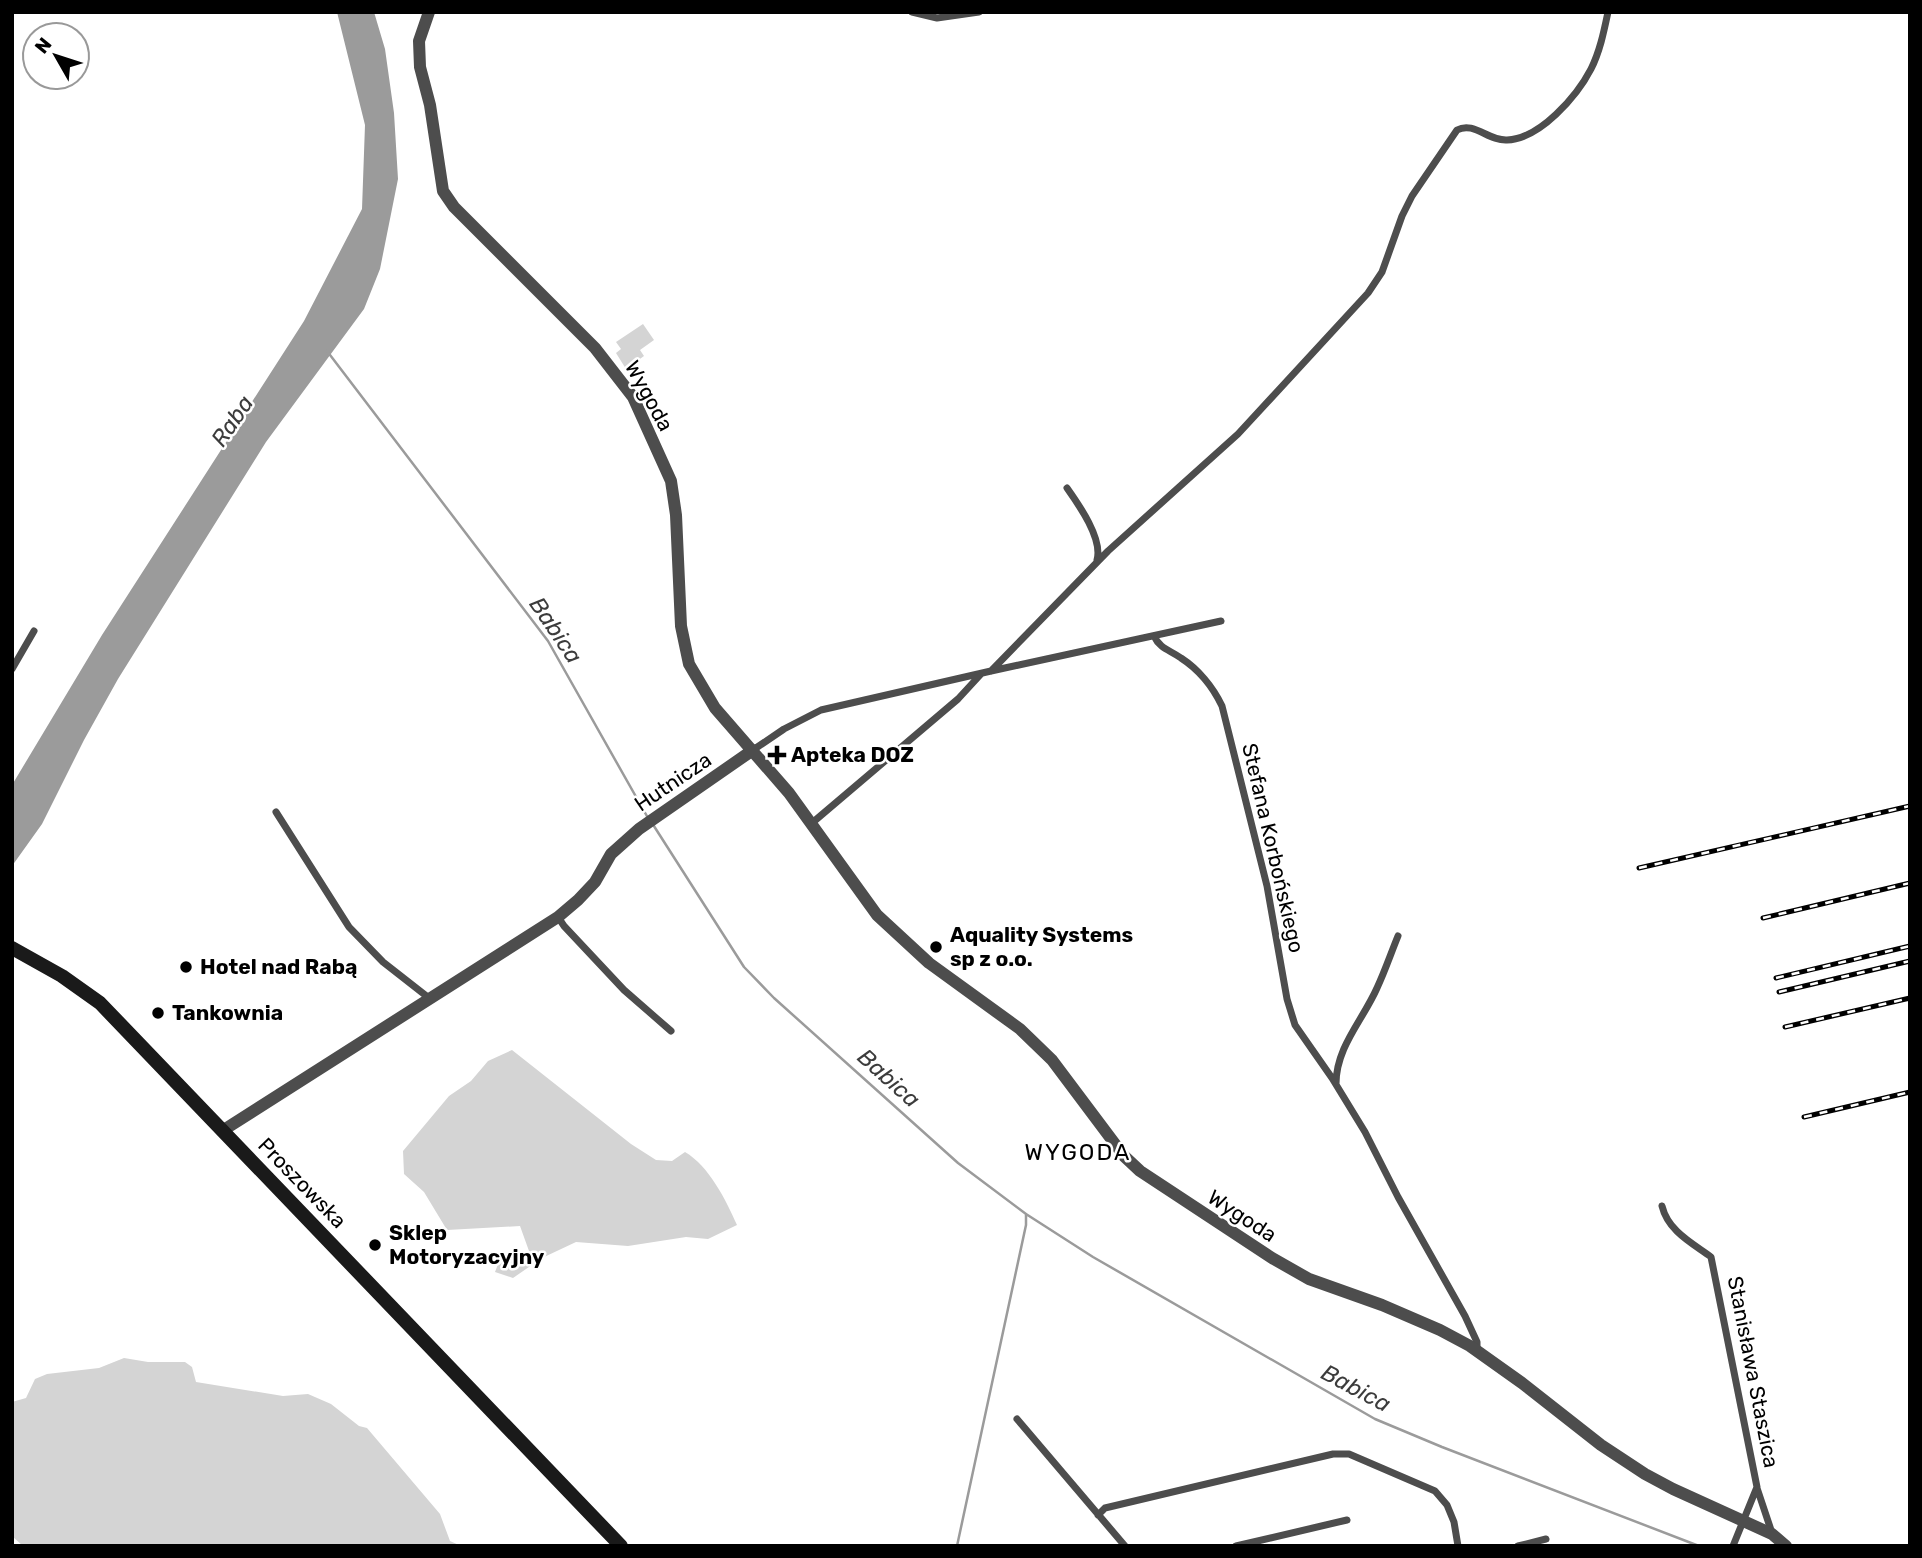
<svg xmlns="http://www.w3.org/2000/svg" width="1922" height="1558" font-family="Rubik,sans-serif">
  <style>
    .green { fill: #d4d4d4 }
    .water { fill: #9b9b9b }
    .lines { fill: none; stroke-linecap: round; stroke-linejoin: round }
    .stream { stroke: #9b9b9b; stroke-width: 2.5 }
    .minor { stroke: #4d4d4d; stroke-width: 7 }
    .tertiary { stroke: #4d4d4d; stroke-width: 12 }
    .secondary { stroke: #1a1a1a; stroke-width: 14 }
    .rail-casing { stroke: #000; stroke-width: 5 }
    .rail { stroke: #fff; stroke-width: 2.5; stroke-dasharray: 8; stroke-linecap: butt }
    .poi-dot { fill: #000; stroke: #fff; stroke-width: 2.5 }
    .labels { text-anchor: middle; stroke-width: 5; stroke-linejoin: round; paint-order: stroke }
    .street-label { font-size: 21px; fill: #000; stroke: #fff }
    .poi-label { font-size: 21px; font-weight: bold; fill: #000; stroke: #fff; text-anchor: start }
    .water-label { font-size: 23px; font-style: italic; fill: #3c3c3c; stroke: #fff }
    .neighbourhood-label { font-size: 23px; letter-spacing: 2px; fill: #000; stroke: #fff }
  </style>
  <rect width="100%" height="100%" fill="#fff"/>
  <path class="green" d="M643,324L654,340L640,350L644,356L626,369L616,353L621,349L616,342Z
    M512,1050L631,1144L656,1160L672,1161L685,1152C709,1166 726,1200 737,1225L708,1239L686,1237L628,1246L576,1242L542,1258L513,1278L495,1272L502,1254L529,1251L520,1226L447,1230L424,1192L404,1174L403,1151L449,1096L471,1081L488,1061Z
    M124,1358L148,1362H185L192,1367L196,1382L283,1396L308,1394L331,1404L359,1426L367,1428L440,1514L450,1541L461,1546H23L12,1536V1402L26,1398L35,1379L47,1374L99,1368Z"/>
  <path class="water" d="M337,12H374L385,49L394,113L398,179L380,269L364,309L266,442L118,679L84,740L42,824L12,866V785L102,635L304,321L362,209L365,125Z"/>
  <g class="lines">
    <path class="stream" d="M327,351L548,641L648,818
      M652,823L744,967L774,998L958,1163L1026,1214L1093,1257L1375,1419L1442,1447L1699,1546
      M957,1546L1026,1225V1214"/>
    <path class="minor" d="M912,12L937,18L979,12
      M1067,488C1079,505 1103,539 1097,560
      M1154,636C1160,649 1170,650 1181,658C1198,669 1213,687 1222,706L1267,886L1287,999L1295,1025L1332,1078L1365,1132L1398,1197L1465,1316L1477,1342V1350
      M12,669L34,631
      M991,671L1108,551L1238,434L1368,293L1382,272L1402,216L1412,196L1457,130C1474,121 1488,141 1507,140C1540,139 1577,96 1591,69C1600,51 1604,31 1608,12
      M753,750L784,729L821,710L991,671L1221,621
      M276,812L349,927L383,962L429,998
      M812,823L958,699L981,674
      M558,917L564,926L624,990L671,1031
      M1336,1084C1336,1047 1363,1020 1377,988C1385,971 1391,953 1398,936
      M1662,1206C1668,1231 1692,1243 1711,1257L1757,1487L1733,1546
      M1017,1419L1125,1546
      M1757,1488L1772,1533
      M1098,1515L1105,1508L1333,1454H1349L1435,1491L1447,1505L1454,1522L1458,1546
      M1236,1546L1347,1520
      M1518,1546L1546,1539"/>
    <path class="tertiary" d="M429,12L419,41L420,67L430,105L443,191L454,207L595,348L633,397L671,481L676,515L681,626L689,664L715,708L789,793L877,915L929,963L1020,1029L1052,1060L1124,1156L1140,1171L1272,1258L1309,1279L1382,1305L1440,1330L1470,1346L1522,1383L1601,1445L1645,1474L1673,1489L1772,1534L1786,1546
      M222,1131L558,917L578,900L595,882L611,854L639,829L753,750"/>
    <path class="secondary" d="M12,948L62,976L100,1003L621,1546"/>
    <defs>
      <path id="rail" d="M1639,868L1910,806
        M1763,918L1910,883
        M1776,978L1910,946
        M1779,992L1910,961
        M1785,1027L1910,998
        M1804,1117L1910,1092"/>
    </defs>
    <use href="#rail" class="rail-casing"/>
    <use href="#rail" class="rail"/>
  </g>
  <g class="poi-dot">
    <path d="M773.5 744.5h7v7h7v7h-7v7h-7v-7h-7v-7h7z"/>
    <circle cx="936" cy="947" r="7"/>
    <circle cx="186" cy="967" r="7"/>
    <circle cx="158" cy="1013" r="7"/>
    <circle cx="375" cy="1245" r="7"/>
  </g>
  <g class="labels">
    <g class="street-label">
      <text transform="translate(649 396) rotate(61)" y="7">Wygoda</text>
      <text transform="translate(673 782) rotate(-34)" y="7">Hutnicza</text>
      <text transform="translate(1273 848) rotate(77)" y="7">Stefana Korbońskiego</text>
      <text transform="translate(302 1183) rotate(46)" y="7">Proszowska</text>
      <text transform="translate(1242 1216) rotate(33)" y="7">Wygoda</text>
      <text transform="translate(1753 1372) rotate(79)" y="7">Stanisława Staszica</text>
    </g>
    <g class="poi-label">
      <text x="791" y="762">Apteka DOZ</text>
      <text x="950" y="942">Aquality Systems<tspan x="950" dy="24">sp z o.o.</tspan></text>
      <text x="200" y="974">Hotel nad Rabą</text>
      <text x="172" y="1020">Tankownia</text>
      <text x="389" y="1240">Sklep<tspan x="389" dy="24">Motoryzacyjny</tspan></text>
    </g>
    <g class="water-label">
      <text transform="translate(232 421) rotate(-56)" y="8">Raba</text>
      <text transform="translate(556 630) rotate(56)" y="8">Babica</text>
      <text transform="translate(889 1078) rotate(42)" y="8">Babica</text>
      <text transform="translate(1356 1388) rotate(28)" y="8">Babica</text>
    </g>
    <g class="neighbourhood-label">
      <text x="1078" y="1160">WYGODA</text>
    </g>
  </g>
  <rect width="1922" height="1558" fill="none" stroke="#000000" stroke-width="28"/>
  <g transform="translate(56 56) rotate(309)"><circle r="33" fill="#ffffff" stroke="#999999" stroke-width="2"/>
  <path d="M0-5L12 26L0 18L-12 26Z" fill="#000000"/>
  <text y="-10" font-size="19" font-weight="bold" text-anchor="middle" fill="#000000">N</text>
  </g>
</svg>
